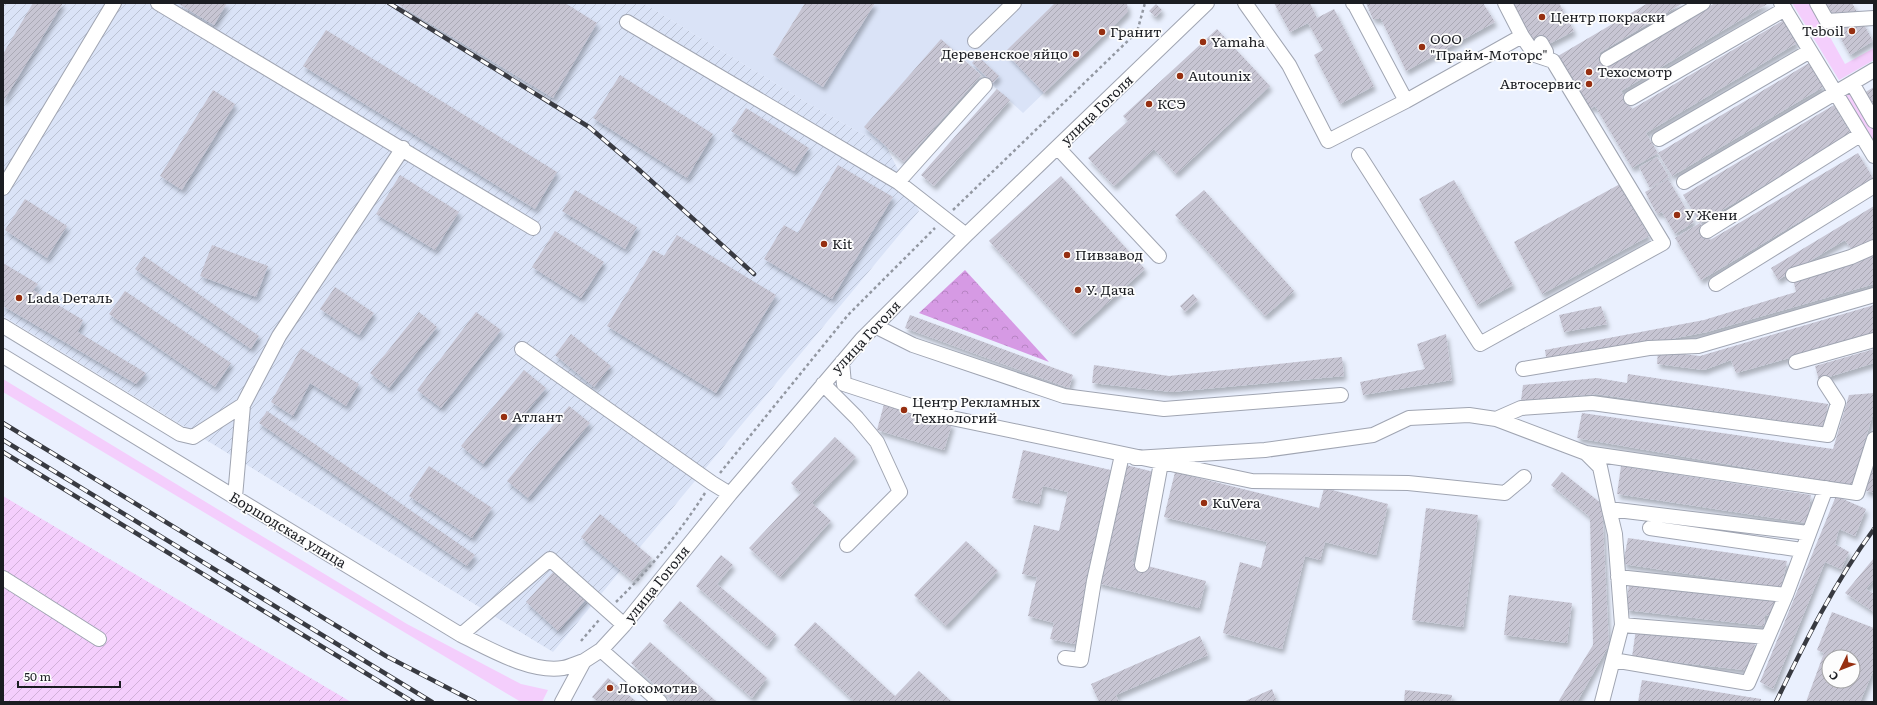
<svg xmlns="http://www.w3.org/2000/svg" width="1877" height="705" font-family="Literata,serif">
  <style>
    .built { fill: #dae3f7 }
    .industrial { fill: url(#industrial-furrows) }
    .grass { fill: #f4cefc }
    .forest { fill: url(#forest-crowns) }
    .garden { fill: url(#garden-furrows) }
    .building { fill: url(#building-hatch); fill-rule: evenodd; filter: url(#shadow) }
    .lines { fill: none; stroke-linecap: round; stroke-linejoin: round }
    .minor-casing { stroke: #a0a5b2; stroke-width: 16 }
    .path { stroke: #9398a2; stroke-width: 2.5; stroke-dasharray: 3 3; stroke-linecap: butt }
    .minor { stroke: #fff; stroke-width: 14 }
    .rail-casing { stroke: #383a41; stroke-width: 4.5 }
    .rail { stroke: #fdfdfd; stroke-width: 3; stroke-dasharray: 9; stroke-linecap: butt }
    .poi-dot { fill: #962f10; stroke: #fdfdfd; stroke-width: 1.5 }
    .labels { text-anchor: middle; stroke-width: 3.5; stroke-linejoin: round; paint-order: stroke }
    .poi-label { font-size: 14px; fill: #1b1d22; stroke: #fdfdfd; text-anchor: start }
    .street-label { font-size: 14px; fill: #1b1d22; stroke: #fdfdfd }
  </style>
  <defs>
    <pattern id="industrial-furrows" width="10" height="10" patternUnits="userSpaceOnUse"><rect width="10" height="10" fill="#dae3f7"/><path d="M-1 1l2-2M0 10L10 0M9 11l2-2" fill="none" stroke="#bac2d3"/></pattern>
    <pattern id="forest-crowns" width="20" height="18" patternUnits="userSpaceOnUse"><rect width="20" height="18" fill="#d69ae4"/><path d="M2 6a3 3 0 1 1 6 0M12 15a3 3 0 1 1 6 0" fill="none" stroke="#b784c3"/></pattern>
    <pattern id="garden-furrows" width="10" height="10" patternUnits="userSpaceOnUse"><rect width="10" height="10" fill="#f4cefc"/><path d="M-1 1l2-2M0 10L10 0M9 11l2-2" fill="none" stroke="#d1b0d8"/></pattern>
    <pattern id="building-hatch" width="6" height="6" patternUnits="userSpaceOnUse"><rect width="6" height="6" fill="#c7c5d3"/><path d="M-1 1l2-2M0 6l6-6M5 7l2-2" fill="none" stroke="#aaa9b5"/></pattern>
    <filter id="shadow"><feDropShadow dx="2.5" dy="4.5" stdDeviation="2" flood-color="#0004"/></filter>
  </defs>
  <rect width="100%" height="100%" fill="#eaf0fe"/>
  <path class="built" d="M643,3H805L773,55L823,86L875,3H1127L1128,12L1023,113L965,60L887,148L811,105Z"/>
  <path class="industrial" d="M3,3H643L811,105L887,148L919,211L553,652L3,316Z"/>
  <path class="grass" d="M1792,3H1811L1845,64L1874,48V60L1839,80Z
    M1850,89L1874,126V143L1843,93Z
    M3,379L407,624L521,684L548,690L542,702H521L3,392Z"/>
  <path class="forest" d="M965,270L1049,362L919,313Z"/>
  <path class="garden" d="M3,496L351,702H3Z"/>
  <path class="building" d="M33,3H63L3,102V54Z
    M177,3H227L214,25Z
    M396,3H565L597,23L553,98Z
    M805,3H875L823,87L773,55Z
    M1055,3H1127L1128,12L1044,93L1005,52Z
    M1274,3H1310L1317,18L1334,9L1374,86L1340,104L1314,55L1323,50L1308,23L1290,32Z
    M1366,3H1483L1495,22L1406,71L1381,19H1373Z
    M1510,3H1559L1574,31L1549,44L1534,46Z
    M1648,3H1683L1599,53L1607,67L1715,3H1769L1621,91L1632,109L1784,20L1797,43L1646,133L1658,153L1632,168L1595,106L1590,109L1558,56Z
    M1821,3H1852L1873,41L1850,55Z
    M1156,4L1162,10L1156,17L1149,11Z
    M1217,29L1270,86L1176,174L1154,149L1114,186L1088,158L1128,121L1123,116Z
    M326,30L557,172L535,209L303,66Z
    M941,39L981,75L904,162L864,127Z
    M978,56L999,76L993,83L972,63Z
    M1809,63L1823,87L1672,176L1658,153Z
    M620,75L713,134L687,178L593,118Z
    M1874,87V110L1864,93Z
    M997,89L1010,100L934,186L921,175Z
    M213,90L235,104L182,190L160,176Z
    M1834,105L1851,134L1700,223L1683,195Z
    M746,108L809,148L794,171L731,131Z
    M1858,153L1873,178L1701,280L1675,238L1700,223L1710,240Z
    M1657,157L1669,177L1650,188L1639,167Z
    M838,165L893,197L832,299L764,259L784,225L798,233Z
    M400,175L459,212L435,250L376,214Z
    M1061,176L1145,269L1073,334L989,241Z
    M1668,179L1694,222L1675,234L1662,212L1657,214L1645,192Z
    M1454,180L1513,285L1477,305L1419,199Z
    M1620,184L1649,236L1542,294L1514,242Z
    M575,190L637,227L625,249L562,211Z
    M1204,190L1294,291L1265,316L1175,215Z
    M25,199L67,226L47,258L5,230Z
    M1874,206V239L1853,252L1845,240L1778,280L1771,268Z
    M555,231L604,262L581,298L532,267Z
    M677,235L776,295L716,393L607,326L653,250L664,256Z
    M212,245L268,266L256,297L200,276Z
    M1874,255V284L1707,332L1547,363L1545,350L1704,320L1796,292L1793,279Z
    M144,256L259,336L251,349L135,269Z
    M3,263L38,284L33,290L83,320L78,332L146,373L136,384L3,306Z
    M335,287L374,313L359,335L320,309Z
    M125,291L231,363L215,387L109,314Z
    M1193,294L1198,300L1185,312L1180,306Z
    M1874,305V334L1736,373L1731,360L1704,370L1657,364L1658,351L1700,356Z
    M1601,306L1607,324L1564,332L1559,315Z
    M419,312L437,327L389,388L370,373Z
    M476,312L501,330L441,408L417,390Z
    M910,315L1073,375L1069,388L905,328Z
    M571,334L611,366L594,387L555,355Z
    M1446,334L1452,380L1363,395L1360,382L1425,369L1417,344Z
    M301,348L359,384L346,406L310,383L293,416L271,402Z
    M1874,349V363L1819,380L1815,366Z
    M1342,357L1344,376L1172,392L1092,383L1094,365L1169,376Z
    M524,370L546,388L483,464L461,446Z
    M1628,374L1828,404L1824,427L1596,394L1521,401L1523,385L1597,378L1627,383Z
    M1874,393V410L1852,486L1577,438L1582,413L1833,449L1849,395Z
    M884,404L952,424L944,450L877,430Z
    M569,406L590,423L528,498L507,481Z
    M267,411L475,555L467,566L259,423Z
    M835,437L856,457L812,503L831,521L780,577L749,548L801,493L791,483Z
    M1023,450L1115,471L1075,644L1050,639L1054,623L1028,616L1037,577L1022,574L1034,525L1059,531L1068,492L1043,486L1039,504L1012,498Z
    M1874,460V493L1864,490Z
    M1126,465L1154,472L1132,562L1206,581L1199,608L1097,583Z
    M429,466L492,508L472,538L409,496Z
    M1621,466L1811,495L1807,523L1617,494Z
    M1175,472L1319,508L1324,488L1388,504L1376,555L1325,542L1320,560L1305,556L1282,649L1223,633L1240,562L1261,568L1267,542L1164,517Z
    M1562,472L1602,504L1609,645L1577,702H1558L1593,645L1590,517L1551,485Z
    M1836,496L1866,509L1855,536L1839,529L1835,544L1849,552L1841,569L1825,562L1773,689L1760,682Z
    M1426,508L1478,515L1463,627L1412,620Z
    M600,514L652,558L633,581L581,537Z
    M1628,538L1787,561L1781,588L1623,564Z
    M966,541L998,571L946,626L914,595Z
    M721,555L733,565L717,584L776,634L767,646L696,586Z
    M1874,558V580L1866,589L1874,594V612L1845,593Z
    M556,569L588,597L558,631L526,602Z
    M1629,583L1775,600L1773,616L1765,615L1764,626L1626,610Z
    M1509,595L1572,603L1567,643L1504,635Z
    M680,601L767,678L752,698L663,621Z
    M1832,612L1874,628V669L1860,702H1806L1824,653L1817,650ZM1829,657H1853V681H1829Z
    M815,622L895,696L919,671L952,702H855L794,645Z
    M1636,629L1755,643L1752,671L1632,657Z
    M1200,636L1208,655L1116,695L1119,702H1099L1091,684Z
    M650,642L717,702H674L631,663Z
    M608,678L637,702H598L592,697Z
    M1642,680L1761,699V702H1638Z
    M1272,689L1277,702H1243Z
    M1405,690L1452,695L1451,702H1404Z"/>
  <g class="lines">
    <defs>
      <path id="minor" d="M158,3L533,228
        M1245,3L1289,65L1328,141L1406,101
        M1353,3L1355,5L1406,101L1522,36
        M1781,3L1874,156
        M1817,3L1827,21L1874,18
        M627,22L898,182L966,235
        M975,41L1014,3
        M1541,43L1546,52L1545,58
        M1607,59L1703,3
        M1874,70L1852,83L1874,121
        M1631,98L1785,9
        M1659,139L1810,51
        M1058,148L1159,256
        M1359,155L1480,344L1663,243L1553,61L1535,55L1522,36L1505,3
        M898,182L985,85
        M1684,182L1852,83
        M3,188L114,3
        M1707,231L1860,135
        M1793,275L1851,257L1874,247
        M1716,284L1874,186
        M3,326L180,434L193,437L243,405
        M875,326L913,345L1064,396L1164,409L1341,395
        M522,349L712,483L730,494
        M3,356L461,635C490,649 530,673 563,668C570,667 577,663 584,661
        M842,362L844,384L942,416L1252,481L1408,483L1505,493L1524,477
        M1796,362L1874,340
        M1523,369L1649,348L1698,346L1874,295
        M823,384L857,418L877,442L900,492L847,545
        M1496,419L1521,408L1592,403L1828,435L1838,403L1825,383
        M1586,453L1857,493L1874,439
        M1135,458L1265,450L1373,435L1409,418L1469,415L1496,419L1586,453L1600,467L1609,509L1615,534L1622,625L1602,702
        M235,497L243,405L279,336L403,148
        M1609,509L1808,533
        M1650,528L1802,550
        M1142,565L1161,463
        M1618,577L1786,595
        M3,578L99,639
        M1622,625L1767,637
        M461,635L550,559L624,625
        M601,650L660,702
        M1065,658L1081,660L1094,581L1122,455
        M1613,660L1748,683L1786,595L1826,488
        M562,702L584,661L601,650L624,625L730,494L862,339L966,235L1207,3"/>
    </defs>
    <use href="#minor" class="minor-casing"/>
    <path class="path" d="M953,210L1137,32L1145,3
      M720,473L848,315L935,228
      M616,602C649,570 680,532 705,493
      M581,641L599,620"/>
    <use href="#minor" class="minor"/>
    <defs>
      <path id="rail" d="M389,3L589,127L637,168L754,274
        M3,423L386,656L475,702
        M3,440L432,702
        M3,452L413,702
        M1776,702C1805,642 1834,583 1874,529"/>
    </defs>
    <use href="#rail" class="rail-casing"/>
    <use href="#rail" class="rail"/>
  </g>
  <g class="poi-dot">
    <circle cx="1542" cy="17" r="4"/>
    <circle cx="1852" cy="31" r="4"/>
    <circle cx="1102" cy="32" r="4"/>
    <circle cx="1203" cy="42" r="4"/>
    <circle cx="1422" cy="47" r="4"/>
    <circle cx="1076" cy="54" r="4"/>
    <circle cx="1589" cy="72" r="4"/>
    <circle cx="1180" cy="76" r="4"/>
    <circle cx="1589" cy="84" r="4"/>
    <circle cx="1149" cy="104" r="4"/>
    <circle cx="1677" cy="215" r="4"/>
    <circle cx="824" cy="244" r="4"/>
    <circle cx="1067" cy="255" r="4"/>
    <circle cx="1078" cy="290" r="4"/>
    <circle cx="19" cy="298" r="4"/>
    <circle cx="904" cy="410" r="4"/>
    <circle cx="504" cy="417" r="4"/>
    <circle cx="1204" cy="503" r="4"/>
    <circle cx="610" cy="688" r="4"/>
  </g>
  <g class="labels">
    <g class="poi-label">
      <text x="1550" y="22">Центр покраски</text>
      <text x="1844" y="36" text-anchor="end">Teboil</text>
      <text x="1110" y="37">Гранит</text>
      <text x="1430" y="44">ООО<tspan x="1430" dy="16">"Прайм-Моторс"</tspan></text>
      <text x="1211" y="47">Yamaha</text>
      <text x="1068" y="59" text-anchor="end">Деревенское яйцо</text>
      <text x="1597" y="77">Техосмотр</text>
      <text x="1188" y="81">Autounix</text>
      <text x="1581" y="89" text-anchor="end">Автосервис</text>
      <text x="1157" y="109">КСЭ</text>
      <text x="1685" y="220">У Жени</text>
      <text x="832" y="249">Kit</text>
      <text x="1075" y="260">Пивзавод</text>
      <text x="1086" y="295">У. Дача</text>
      <text x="27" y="303">Lada Dеталь</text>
      <text x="912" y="407">Центр Рекламных<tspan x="912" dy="16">Технологий</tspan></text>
      <text x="512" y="422">Атлант</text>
      <text x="1212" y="508">KuVera</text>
      <text x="618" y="693">Локомотив</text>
    </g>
    <g class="street-label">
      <text transform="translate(1097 110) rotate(-44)" y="5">улица Гоголя</text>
      <text transform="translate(866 337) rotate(-47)" y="5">улица Гоголя</text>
      <text transform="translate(288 530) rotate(31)" y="5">Боршодская улица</text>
      <text transform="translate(657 584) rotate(-51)" y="5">улица Гоголя</text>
    </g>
  </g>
  <rect width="1877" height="705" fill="none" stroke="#1b1d22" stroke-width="8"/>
  <g transform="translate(1841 669) rotate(227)"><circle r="19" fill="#fdfdfd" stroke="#a3a3a5"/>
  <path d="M0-3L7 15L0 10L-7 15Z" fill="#962f10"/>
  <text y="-6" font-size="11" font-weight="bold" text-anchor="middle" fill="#1b1d22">С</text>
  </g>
  <path d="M18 681v6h102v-6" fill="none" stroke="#1b1d22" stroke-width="2"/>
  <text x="24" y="681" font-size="12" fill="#1b1d22" stroke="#fdfdfd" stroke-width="3" paint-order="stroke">50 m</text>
</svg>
